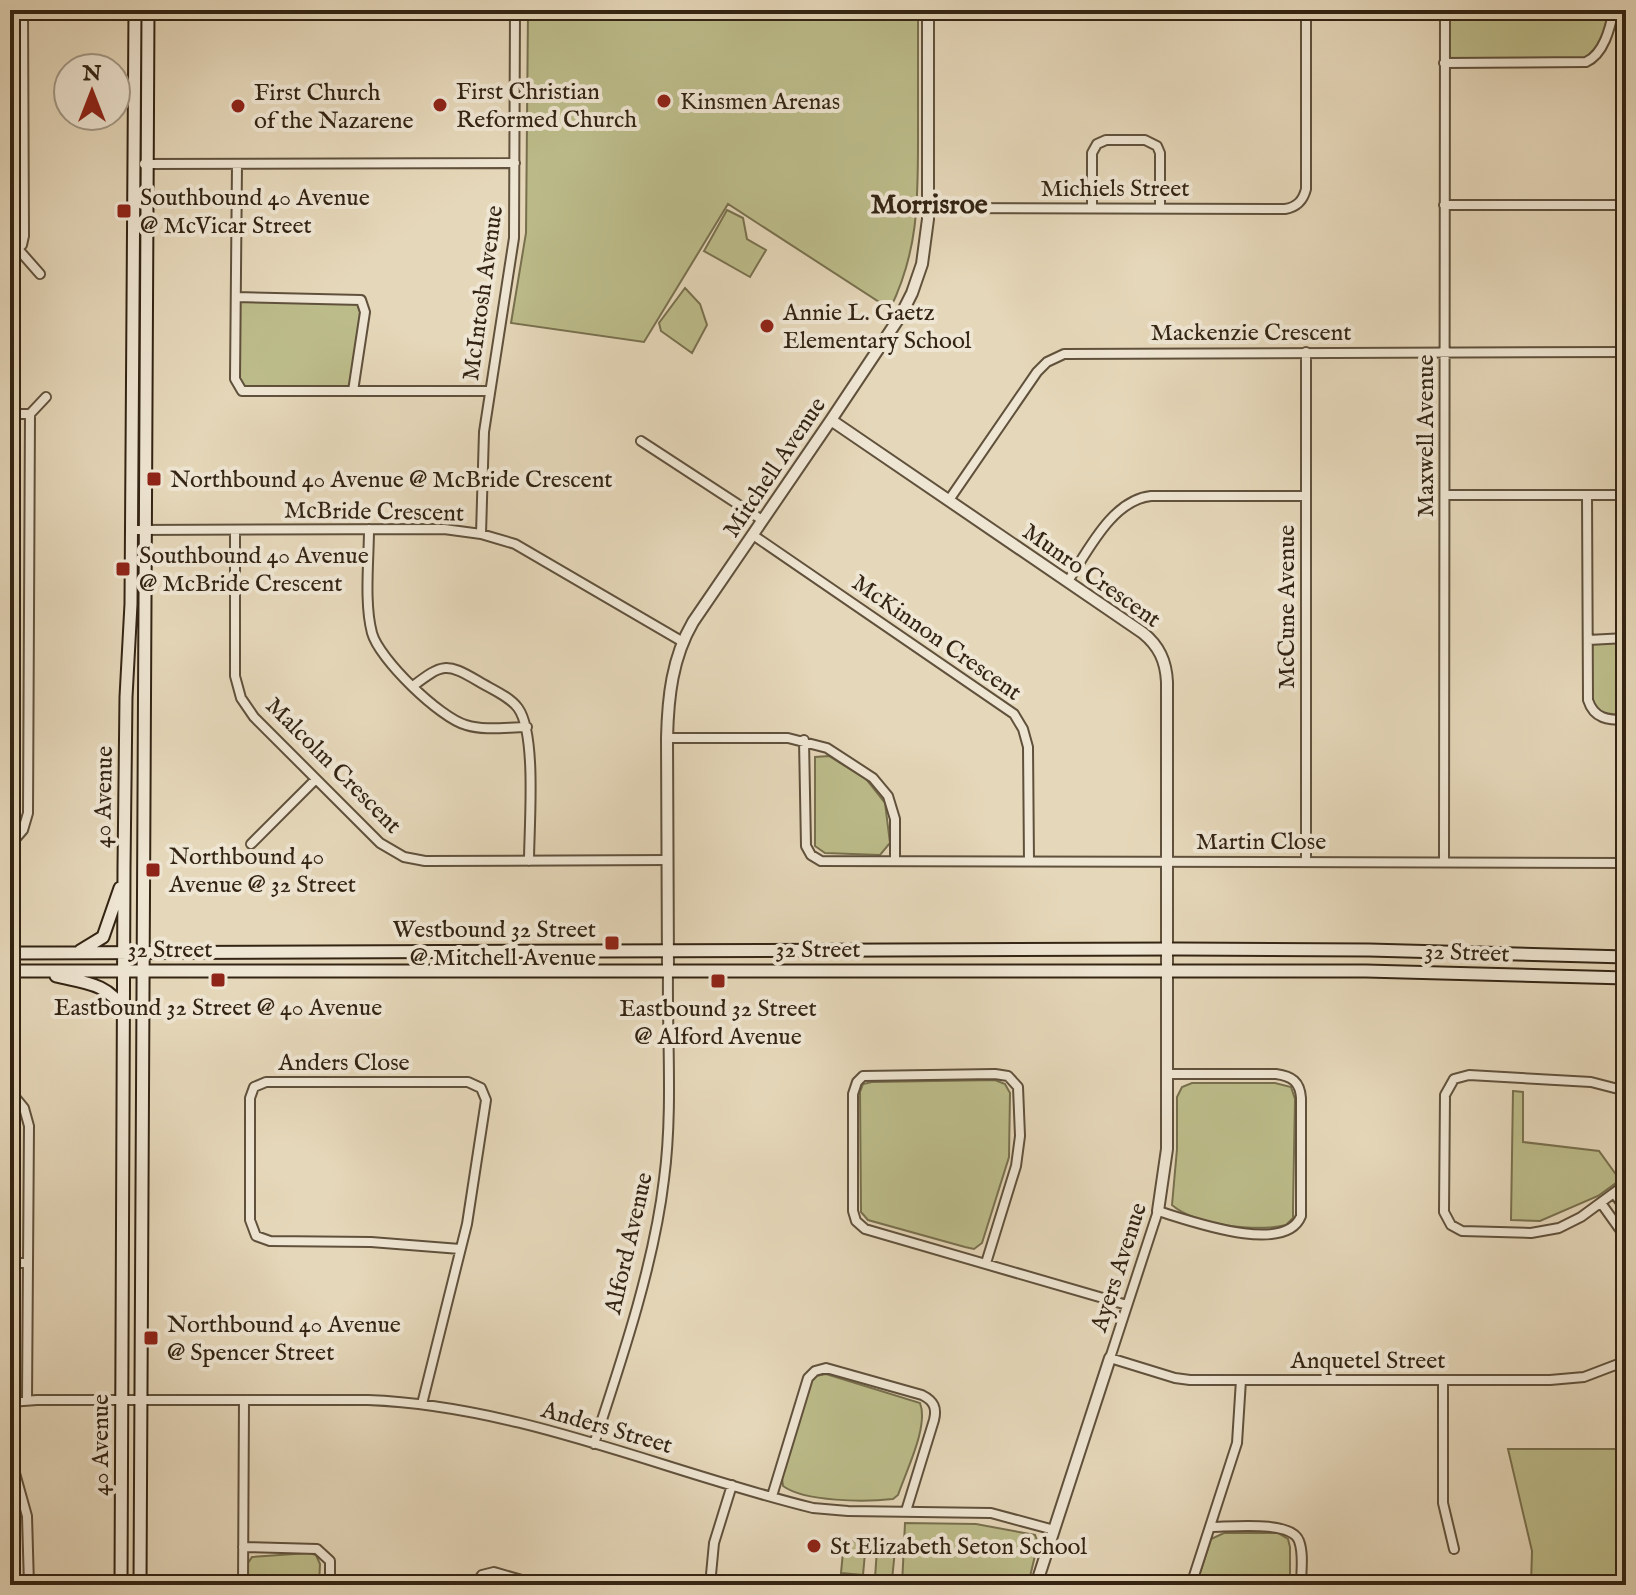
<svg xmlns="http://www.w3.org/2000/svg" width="1636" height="1595" font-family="'IM FELL English',serif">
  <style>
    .green { fill: #bcbc8a; stroke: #78704e; stroke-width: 2 }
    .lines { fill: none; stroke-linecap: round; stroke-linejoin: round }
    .minor-casing { stroke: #60513c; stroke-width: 12 }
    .tertiary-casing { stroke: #60513c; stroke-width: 14 }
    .secondary-casing { stroke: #332413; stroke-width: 15 }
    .minor { stroke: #eee5d2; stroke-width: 8 }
    .tertiary { stroke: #eee5d2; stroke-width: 10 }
    .secondary { stroke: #eee5d2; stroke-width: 11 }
    .poi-dot { fill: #8f2418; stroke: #eee5d2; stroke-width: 3 }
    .labels { text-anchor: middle; stroke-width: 8; stroke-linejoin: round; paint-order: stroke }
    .poi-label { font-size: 24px; fill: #332413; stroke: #eee5d2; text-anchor: start }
    .street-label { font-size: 24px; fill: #332413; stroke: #eee5d2 }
    .quarter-label { font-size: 28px; font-weight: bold; fill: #332413; stroke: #eee5d2 }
  </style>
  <rect width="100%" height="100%" fill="#e5d7b9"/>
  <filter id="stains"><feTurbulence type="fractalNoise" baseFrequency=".0025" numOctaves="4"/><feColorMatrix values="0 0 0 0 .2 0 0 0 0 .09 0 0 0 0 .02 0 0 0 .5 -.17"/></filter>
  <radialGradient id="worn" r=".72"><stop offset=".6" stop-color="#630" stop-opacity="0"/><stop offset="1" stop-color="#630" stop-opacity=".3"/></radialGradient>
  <path class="green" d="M528,10H918C918,51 918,93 918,134C918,199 919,250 890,309L728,204L644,342L511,323L526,233Z
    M1445,10H1614L1592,60L1444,63Z
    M727,210L743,218L747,239L766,250L750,277L704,251Z
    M685,288L700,304L707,325L692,353L661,331L659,323Z
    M236,297L364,303L353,391L246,392L235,379Z
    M1626,638V720H1610L1590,707L1588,640Z
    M829,756L866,779L885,803L890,843L880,855L825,853L815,846V757Z
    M995,1080L1005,1084L1010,1093L1009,1157L982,1243L974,1249L965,1247L868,1220L861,1212L860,1092L863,1084L872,1082Z
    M1192,1083H1275L1291,1087L1295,1099L1293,1207V1218L1286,1225C1256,1232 1195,1225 1172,1205L1177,1149V1097L1182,1087Z
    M1513,1091L1523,1092V1142L1599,1151L1620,1180L1598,1196L1540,1221L1511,1220Z
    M826,1374L920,1403C929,1426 906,1471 898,1495L893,1499C865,1502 805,1502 783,1486L782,1478L810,1383L816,1376Z
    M1508,1449H1624L1626,1453V1585H1531L1532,1551Z
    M905,1523L976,1524L1035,1535L1038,1543L1028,1585H902Z
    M1224,1533H1278L1288,1539L1290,1547V1585H1196L1211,1539Z
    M844,1541L866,1542L863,1575L841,1573Z
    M877,1549L895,1550L892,1580L875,1578Z
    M309,1553L316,1555L320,1564L319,1585H248V1563L252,1557Z"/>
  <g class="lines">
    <defs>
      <path id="minor" d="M1444,63L1586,62C1604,54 1610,28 1614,10
        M144,164L515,163
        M237,164L235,379L242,391H489
        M1444,205H1626
        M929,208L1285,209C1297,207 1303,201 1306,189V10
        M1092,208V153L1097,144L1106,140H1145L1157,146L1160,153V208
        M18,249L40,274
        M10,255L22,245L24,236L23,10
        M236,297L361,300L365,312L353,391
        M10,414H30
        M641,441L762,520
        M1445,495H1626
        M1587,495L1588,700C1594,719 1608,720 1626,720
        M949,500L1037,372L1047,362L1064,354L1626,352
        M369,529C369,560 364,603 372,633C379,659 440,718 466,725C485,731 507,727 527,727
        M132,530L444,529L481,534L515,544L683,642
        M235,530V676L241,698L254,717L380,843L404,857L425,861L667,860
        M481,534L484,432L514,238L515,10
        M753,535L1014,714L1023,729L1028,747L1029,861
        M1068,581C1088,551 1112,500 1151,496H1306
        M1588,640L1626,638
        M413,686C442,664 446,662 478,681C491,689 509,696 518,708C537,734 529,827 529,861
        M667,738H788L827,748L873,778L888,796L895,819V861
        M804,740L806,846L811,855L821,861L1626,863
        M251,844L316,779
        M10,845L23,830L28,813L30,414L46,397
        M1306,861V352
        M1444,861L1445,10
        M1168,1074H1276C1292,1076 1300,1082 1301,1098V1216C1285,1256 1188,1220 1158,1211L1110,1358L1175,1378L1190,1380H1550L1584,1377L1626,1361
        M10,1091L24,1108L29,1126L27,1400
        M1626,1091L1591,1082L1469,1075L1454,1079L1445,1095L1444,1212L1451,1225L1462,1231L1531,1233L1559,1228L1581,1217L1626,1184
        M1614,1193L1626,1210
        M1601,1203L1626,1238
        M10,1263H28
        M986,1263L1016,1166L1020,1136L1018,1087L1008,1076L995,1074L863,1076L857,1082L853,1094V1211L856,1221L865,1229L1127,1305
        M1443,1380V1503L1454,1549
        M10,1402L37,1400H368C522,1406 665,1472 813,1508L848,1511L991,1513L1054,1530
        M422,1404L467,1224L486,1100L481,1088L468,1082H266L254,1087L250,1098V1220L256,1236L270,1241L371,1242L460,1249
        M594,1444C621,1362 654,1265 664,1179C673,1111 667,1040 668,971
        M10,1455L27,1516L29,1585
        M772,1496L808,1378L815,1371L826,1368L922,1395C934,1401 937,1408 934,1420L906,1511
        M1211,1527C1230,1527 1292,1520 1299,1541C1304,1554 1301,1572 1301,1585
        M243,1547L317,1549L330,1561V1585
        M243,1585L244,1400
        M475,1585L482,1575L494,1572L539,1585
        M710,1585L714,1543L732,1485
        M1191,1585L1237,1443L1241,1380"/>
      <path id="tertiary" d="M831,420L1143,633C1159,646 1166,661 1167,682V1149L1158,1211
        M668,971L667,738C668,697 672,658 693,622L831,420L901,315L912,293L922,264L928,219V10
        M1036,1585L1110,1358"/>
      <path id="secondary" d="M80,951L103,937L120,888
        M10,953L1178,949L1369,950L1626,957
        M10,971H1366L1626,978
        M56,976C80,982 111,983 122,1010
        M121,1585L124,868L126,697L131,604L135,10
        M140,1585L148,10"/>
    </defs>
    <use href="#minor" class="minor-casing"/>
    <use href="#tertiary" class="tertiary-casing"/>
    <use href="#secondary" class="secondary-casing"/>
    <use href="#minor" class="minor"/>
    <use href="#tertiary" class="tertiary"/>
    <use href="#secondary" class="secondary"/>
  </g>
  <g class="poi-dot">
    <circle cx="664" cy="101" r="8"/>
    <circle cx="440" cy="105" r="8"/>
    <circle cx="238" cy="106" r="8"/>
    <rect x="116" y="203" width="16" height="16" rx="4"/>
    <circle cx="767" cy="326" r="8"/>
    <rect x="146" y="471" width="16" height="16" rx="4"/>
    <rect x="115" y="561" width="16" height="16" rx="4"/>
    <rect x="145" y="862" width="16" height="16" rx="4"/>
    <rect x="604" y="935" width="16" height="16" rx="4"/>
    <rect x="210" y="972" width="16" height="16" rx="4"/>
    <rect x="710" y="973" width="16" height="16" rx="4"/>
    <rect x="143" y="1330" width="16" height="16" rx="4"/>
    <circle cx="814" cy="1546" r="8"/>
  </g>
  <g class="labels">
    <g class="poi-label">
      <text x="456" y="99">First Christian<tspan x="456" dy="28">Reformed Church</tspan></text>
      <text x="254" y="100">First Church<tspan x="254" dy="28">of the Nazarene</tspan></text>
      <text x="680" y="109">Kinsmen Arenas</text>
      <text x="140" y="205">Southbound 40 Avenue<tspan x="140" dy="28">@ McVicar Street</tspan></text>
      <text x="783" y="320">Annie L. Gaetz<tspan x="783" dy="28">Elementary School</tspan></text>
      <text x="170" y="487">Northbound 40 Avenue @ McBride Crescent</text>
      <text x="139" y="563">Southbound 40 Avenue<tspan x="139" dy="28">@ McBride Crescent</tspan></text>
      <text x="169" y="864">Northbound 40<tspan x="169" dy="28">Avenue @ 32 Street</tspan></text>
      <text x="596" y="937" text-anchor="end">Westbound 32 Street<tspan x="596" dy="28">@ Mitchell Avenue</tspan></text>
      <text x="218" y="1015" text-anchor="middle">Eastbound 32 Street @ 40 Avenue</text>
      <text x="718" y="1016" text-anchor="middle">Eastbound 32 Street<tspan x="718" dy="28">@ Alford Avenue</tspan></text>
      <text x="167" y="1332">Northbound 40 Avenue<tspan x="167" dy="28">@ Spencer Street</tspan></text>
      <text x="830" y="1554">St Elizabeth Seton School</text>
    </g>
    <g class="street-label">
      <text x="1115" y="196">Michiels Street</text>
      <text transform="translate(482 293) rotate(-82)" y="8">McIntosh Avenue</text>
      <text x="1251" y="340">Mackenzie Crescent</text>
      <text transform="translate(1425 436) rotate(-90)" y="8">Maxwell Avenue</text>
      <text transform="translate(774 467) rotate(-56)" y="8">Mitchell Avenue</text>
      <text transform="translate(374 511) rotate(1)" y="8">McBride Crescent</text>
      <text transform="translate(1092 575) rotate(35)" y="8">Munro Crescent</text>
      <text transform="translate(1286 607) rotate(-90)" y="8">McCune Avenue</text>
      <text transform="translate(937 637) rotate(35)" y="8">McKinnon Crescent</text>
      <text transform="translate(334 765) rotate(45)" y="8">Malcolm Crescent</text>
      <text transform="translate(103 797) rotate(-89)" y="8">40 Avenue</text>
      <text x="1261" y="849">Martin Close</text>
      <text x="170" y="957">32 Street</text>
      <text x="818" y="957">32 Street</text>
      <text transform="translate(1467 952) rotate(2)" y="8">32 Street</text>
      <text x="344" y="1070">Anders Close</text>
      <text transform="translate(628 1243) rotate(-77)" y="8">Alford Avenue</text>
      <text transform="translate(1118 1267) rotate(-72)" y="8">Ayers Avenue</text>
      <text x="1368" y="1368">Anquetel Street</text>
      <text transform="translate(607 1427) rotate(16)" y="8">Anders Street</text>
      <text transform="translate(100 1445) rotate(-90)" y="8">40 Avenue</text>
    </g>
    <g class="quarter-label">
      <text x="929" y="213">Morrisroe</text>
    </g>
  </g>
  <rect width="1636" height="1595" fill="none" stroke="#e5d7b9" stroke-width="40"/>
  <rect x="12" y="12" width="1612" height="1571" fill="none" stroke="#332413" stroke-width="4"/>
  <rect x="20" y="20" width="1596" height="1555" fill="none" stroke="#332413" stroke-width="2"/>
  <g transform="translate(92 92)"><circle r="38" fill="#eee5d2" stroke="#a39886" stroke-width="2"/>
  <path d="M0-6L14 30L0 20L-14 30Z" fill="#8f2418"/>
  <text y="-12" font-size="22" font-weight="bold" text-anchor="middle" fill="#332413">N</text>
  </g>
  <rect width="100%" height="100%" filter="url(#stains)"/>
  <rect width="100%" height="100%" fill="url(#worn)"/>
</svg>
